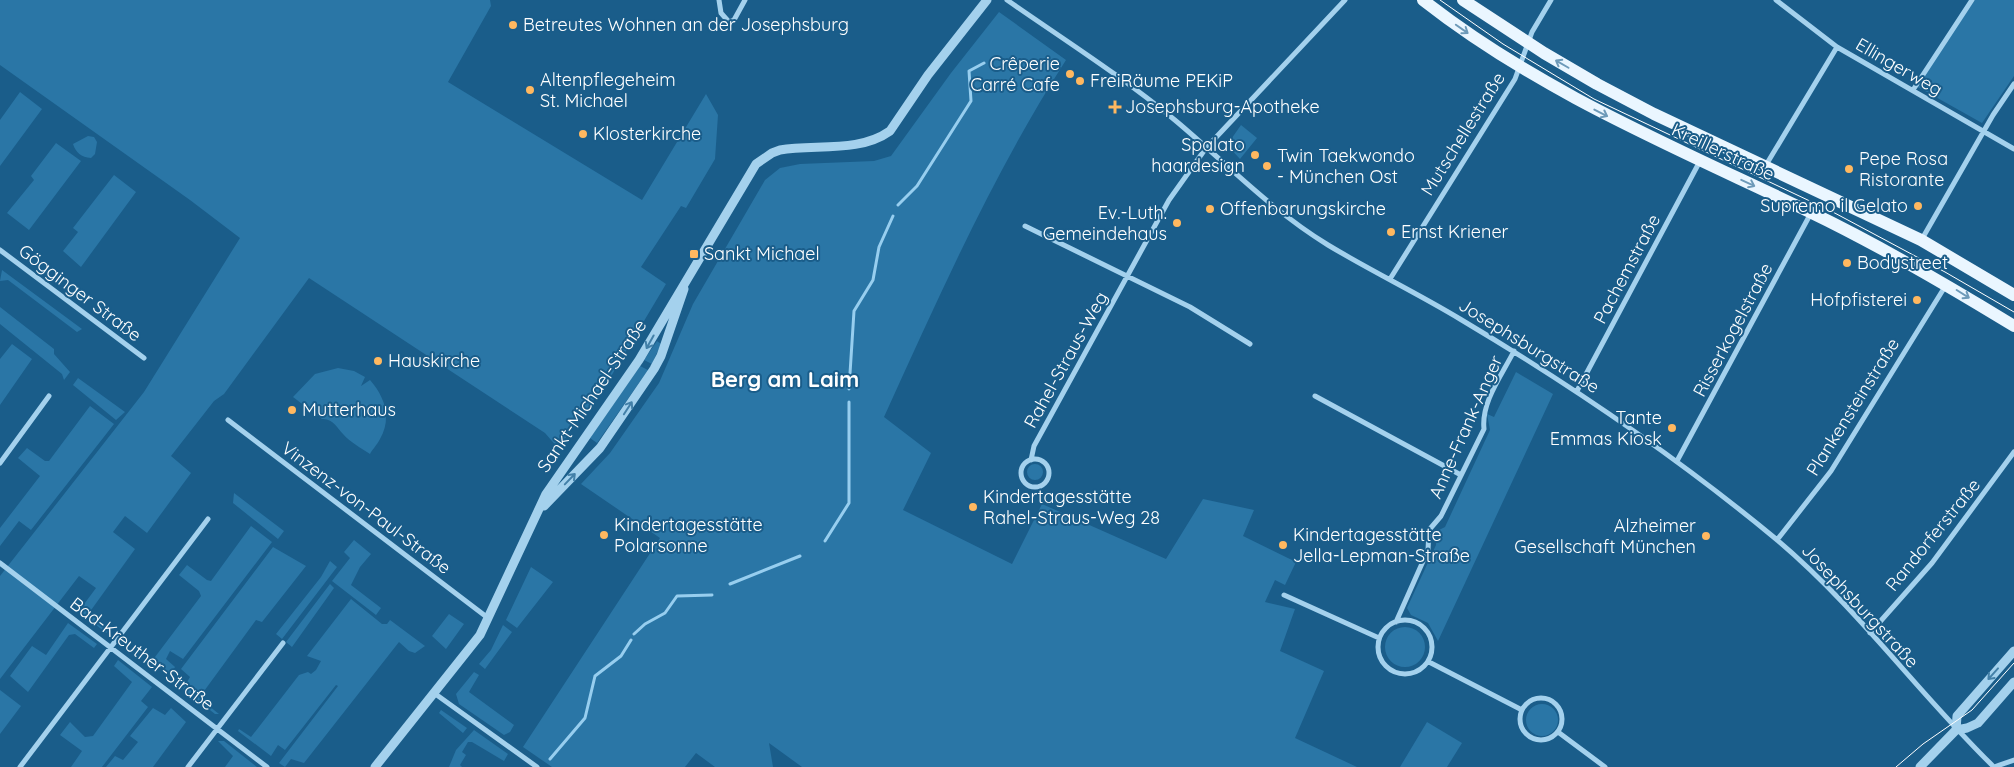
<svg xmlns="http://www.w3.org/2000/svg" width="2014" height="767" font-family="Quicksand,sans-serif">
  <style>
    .green { fill: #2a76a6 }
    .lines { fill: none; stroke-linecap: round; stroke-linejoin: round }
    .stream { stroke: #97ceef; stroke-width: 3 }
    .minor { stroke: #a4d1ed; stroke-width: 5 }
    .tertiary { stroke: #a4d1ed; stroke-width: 9 }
    .primary { stroke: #eaf6ff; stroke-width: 12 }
    .tram { stroke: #fff; stroke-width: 1 }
    .oneway { stroke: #6d9ab9 }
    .oneway2 { stroke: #4380a8 }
    .poi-dot { fill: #ffb860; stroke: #1a5d8a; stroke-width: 2 }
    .labels { text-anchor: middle; stroke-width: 4; stroke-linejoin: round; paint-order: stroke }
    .poi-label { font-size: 18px; fill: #fff; stroke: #1a5d8a; text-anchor: start }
    .street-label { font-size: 18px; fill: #fff; stroke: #1a5d8a }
    .district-label { font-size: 22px; font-weight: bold; fill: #fff; stroke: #1a5d8a }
  </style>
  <rect width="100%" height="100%" fill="#1a5d8a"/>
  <path class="green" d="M0,0H490L491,6L448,82L642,200L706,94L718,115L715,159L686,208L681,206L641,267L666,284L610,378L558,448L545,433L309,278L224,394L214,401L171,456L191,473L147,533L125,516L113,532L135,549L89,613L110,630L106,633L79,611L96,588L79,576L0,679V576L144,392L240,238L190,200L0,65Z
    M1975,0H2014V76L1982,123L1916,86Z
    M999,12L1066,60C994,172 939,296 884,417L931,453L903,510L1012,564L1042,504L1166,559L1203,499L1254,510L1243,536L1296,562L1285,585L1275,580L1265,602L1295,609L1280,651L1324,671L1295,738L1357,767H802L769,743L773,767H715L696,753L685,767H552L523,747L660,538L581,484L610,453L659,383L693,304L765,180L780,168L800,164L874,161L891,156L951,73Z
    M20,92L42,109L0,166V120Z
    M1241,125L1257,138L1240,159L1227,145Z
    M88,136L94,137L97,142L95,154L91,158C81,157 76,153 73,144Z
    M56,143L81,161L29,230L7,213L34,180L31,176Z
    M114,175L136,192L81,267L63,251L78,232L73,228Z
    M2,270L82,329L77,332L8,280L0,281Z
    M0,307L54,349V354L70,372L64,380L62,374L0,324Z
    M657,341L661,344L652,364L644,360Z
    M12,344L32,359L0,405V359Z
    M640,366L648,370L597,443L590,438Z
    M338,368L354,371L365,377L361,386L370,380C385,397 392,418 380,439C377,445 371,451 370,454C361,448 350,442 343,434C338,429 333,418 322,419L293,397L315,374Z
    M1516,372L1553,394L1438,641L1428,623L1411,615L1407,608L1436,545L1437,531L1445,527L1490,430L1487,414L1494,417Z
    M78,378L125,412L116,420L73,385Z
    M90,406L114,424L31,530L19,521L0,546V528L40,476L18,458L27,448L45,461H49Z
    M1027 472a8 8 0 1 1 16 0a8 8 0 1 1-16 0Z
    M234,493L284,531L278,539L233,503Z
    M251,526L272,542L183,659L170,651L166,659L175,667L171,674L152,661L201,596L199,591L179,575L187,565L207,580L211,581Z
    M354,540L371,554L360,567L351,585L381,608L376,615L332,581L350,558L344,552Z
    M273,547L306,566L262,622L256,620L199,698L219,714H215L183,689L190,677L181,669Z
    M330,561L337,567L282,639L276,634L321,577Z
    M531,567L553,582L517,628L506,620Z
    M330,584L334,588L292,647L286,642Z
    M351,599L382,624H387L390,620L425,646L415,653L409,651L399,642L304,763L291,759L285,767L279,763L338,686L336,685L285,750L278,745L271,756L238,731L239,729L251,737L299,675L308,672L311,674L316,670L321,661L307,656Z
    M449,614L464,624L446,649L432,636Z
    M68,623L97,644L94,648L75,634L69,635L28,692L10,676L32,646L46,655Z
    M503,625L512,632L485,669L479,664L491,650Z
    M1385 647a20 20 0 1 1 40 0a20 20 0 1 1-40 0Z
    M118,660L152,687L141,701L148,707L102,767H71L82,751L60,735L70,722L85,737L93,736L132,682L114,666Z
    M474,672L479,675L469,692L514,725L510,732L504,735L459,704L456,694Z
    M0,690L21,706L0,734Z
    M1526 720a16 16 0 1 1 32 0a16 16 0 1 1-32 0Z
    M153,708L165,715L171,708L186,722L153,767H106L115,756L123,760L138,742L130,736Z
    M441,710L467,728L463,733L439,713Z
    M1427,722L1462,743L1447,767H1400Z
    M474,730L508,754L504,761L472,742H468L462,752L466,755L460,765L462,767H449L456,750Z
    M218,741H224L257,767H225L233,756Z"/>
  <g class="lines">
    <path class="stream" d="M898,205L917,186L971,101L969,71L984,63
      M849,389L854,311L873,280L879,247L893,216
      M825,541L849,503V402
      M730,584L800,556
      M634,634L645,624L665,613L677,596L712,595
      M550,759L585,718L595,676L621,656L631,640"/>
    <path class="minor" d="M719,0L721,13L729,22L734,20L745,0
      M1007,0C1063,39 1123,77 1176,121C1226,163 1272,211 1328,245C1371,271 1417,293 1460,319C1571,385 1677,457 1776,539C1857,607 1919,694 1994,767L2014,760
      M1776,0L1837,47L2014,149
      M1913,90L1972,0
      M1766,165L1837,47
      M1025,226L1190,307L1250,344
      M1922,239L1993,115L2014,84
      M0,250L144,358
      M1390,279L1515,79L1532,32L1551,0
      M1577,391L1700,161
      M1315,396L1461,475
      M228,420L488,618
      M1021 473a14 14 0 1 1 28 0a14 14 0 1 1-28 0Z
      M1031,460L1034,446L1169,200L1206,148L1345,0
      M1677,461L1811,213
      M0,463L49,396
      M1777,540L1831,471L1946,285
      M0,563L267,767
      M1284,595L1379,638
      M1378 647a27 27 0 1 1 54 0a27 27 0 1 1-54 0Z
      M1396,622L1428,550L1429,530L1441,516L1484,429C1481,402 1502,375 1514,351
      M1870,633L1932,563L2014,452
      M1429,662L1522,710
      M434,693L537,767
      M1520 719a21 21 0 1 1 42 0a21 21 0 1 1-42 0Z
      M1558,732L1605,767
      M20,767L208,519
      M188,767L283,643"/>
    <path class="tertiary" d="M544,506L600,448L654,369L661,356L684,289
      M1956,730L1957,716L2014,651
      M375,767L480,635L546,494L639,360L756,164L772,153L780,150C816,144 859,153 890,131L928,75L987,0
      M1920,767L1956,730L1967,728L1978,723L2014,682"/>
    <path class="primary" d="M1423,0C1540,92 1677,148 1810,212C1881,246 1947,285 2014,326
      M1463,0L1544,53L1597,84L1654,114L1921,240L2014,295"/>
    <path class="tram" d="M1440,0L1503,44L1594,99L1831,211L1945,272L2014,312
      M1896,767L1923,744L1972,710L2014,663"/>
  </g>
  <defs><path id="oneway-shaft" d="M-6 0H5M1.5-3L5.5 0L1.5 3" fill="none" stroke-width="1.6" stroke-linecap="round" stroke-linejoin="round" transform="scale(1.25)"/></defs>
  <g class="oneway">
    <use href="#oneway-shaft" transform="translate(1462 29) rotate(35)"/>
    <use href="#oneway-shaft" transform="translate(1562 64) rotate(-150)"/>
    <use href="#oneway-shaft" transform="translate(1601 113) rotate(27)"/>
    <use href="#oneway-shaft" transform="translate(1748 183) rotate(25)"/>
    <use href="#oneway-shaft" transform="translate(1963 294) rotate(32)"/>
  </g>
  <g class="oneway2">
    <use href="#oneway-shaft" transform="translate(650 342) rotate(119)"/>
    <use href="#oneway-shaft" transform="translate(628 408) rotate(-57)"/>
    <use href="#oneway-shaft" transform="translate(570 479) rotate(-46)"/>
    <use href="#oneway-shaft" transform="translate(1993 674) rotate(132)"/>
  </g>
  <g class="poi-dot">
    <circle cx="513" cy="25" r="5"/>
    <circle cx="1070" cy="74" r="5"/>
    <circle cx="1080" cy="81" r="5"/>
    <circle cx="530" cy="90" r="5"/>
    <path d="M1112.5 99.5h5v5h5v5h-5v5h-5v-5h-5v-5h5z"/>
    <circle cx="583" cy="134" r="5"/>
    <circle cx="1255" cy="155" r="5"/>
    <circle cx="1267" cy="166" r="5"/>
    <circle cx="1849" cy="169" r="5"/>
    <circle cx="1918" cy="206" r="5"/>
    <circle cx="1210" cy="209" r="5"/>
    <circle cx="1177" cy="223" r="5"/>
    <circle cx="1391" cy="232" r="5"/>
    <rect x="689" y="249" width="10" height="10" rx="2.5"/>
    <circle cx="1847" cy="263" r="5"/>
    <circle cx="1917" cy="300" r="5"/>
    <circle cx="378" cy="361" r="5"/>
    <circle cx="292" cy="410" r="5"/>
    <circle cx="1672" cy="428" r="5"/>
    <circle cx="973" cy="507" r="5"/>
    <circle cx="604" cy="535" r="5"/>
    <circle cx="1706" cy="536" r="5"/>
    <circle cx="1283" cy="545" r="5"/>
  </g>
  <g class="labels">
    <g class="poi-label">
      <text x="523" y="31">Betreutes Wohnen an der Josephsburg</text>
      <text x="1060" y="70" text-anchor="end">Crêperie<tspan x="1060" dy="21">Carré Cafe</tspan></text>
      <text x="540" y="86">Altenpflegeheim<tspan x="540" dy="21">St. Michael</tspan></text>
      <text x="1090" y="87">FreiRäume PEKiP</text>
      <text x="1125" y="113">Josephsburg-Apotheke</text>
      <text x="593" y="140">Klosterkirche</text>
      <text x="1245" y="151" text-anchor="end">Spalato<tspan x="1245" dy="21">haardesign</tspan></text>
      <text x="1277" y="162">Twin Taekwondo<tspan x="1277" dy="21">- München Ost</tspan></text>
      <text x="1859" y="165">Pepe Rosa<tspan x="1859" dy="21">Ristorante</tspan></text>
      <text x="1908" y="212" text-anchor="end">Supremo il Gelato</text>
      <text x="1220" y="215">Offenbarungskirche</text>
      <text x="1167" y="219" text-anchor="end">Ev.-Luth.<tspan x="1167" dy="21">Gemeindehaus</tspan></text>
      <text x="1401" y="238">Ernst Kriener</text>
      <text x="704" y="260">Sankt Michael</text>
      <text x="1857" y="269">Bodystreet</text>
      <text x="1907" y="306" text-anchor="end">Hofpfisterei</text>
      <text x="388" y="367">Hauskirche</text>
      <text x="302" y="416">Mutterhaus</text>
      <text x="1662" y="424" text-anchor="end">Tante<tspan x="1662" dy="21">Emmas Kiosk</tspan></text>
      <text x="983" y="503">Kindertagesstätte<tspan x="983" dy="21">Rahel-Straus-Weg 28</tspan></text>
      <text x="614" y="531">Kindertagesstätte<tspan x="614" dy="21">Polarsonne</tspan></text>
      <text x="1696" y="532" text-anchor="end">Alzheimer<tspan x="1696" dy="21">Gesellschaft München</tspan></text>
      <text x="1293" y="541">Kindertagesstätte<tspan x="1293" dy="21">Jella-Lepman-Straße</tspan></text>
    </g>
    <g class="street-label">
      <text transform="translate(1899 67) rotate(30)" y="6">Ellingerweg</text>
      <text transform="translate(1463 134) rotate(-58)" y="6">Mutschellestraße</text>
      <text transform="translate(1723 152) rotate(25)" y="6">Kreillerstraße</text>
      <text transform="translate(1627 269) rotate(-62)" y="6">Pachemstraße</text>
      <text transform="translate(80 293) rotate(37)" y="6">Gögginger Straße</text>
      <text transform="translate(1733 330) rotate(-62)" y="6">Risserkogelstraße</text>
      <text transform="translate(1529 346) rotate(32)" y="6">Josephsburgstraße</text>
      <text transform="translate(1066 360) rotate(-61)" y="6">Rahel-Straus-Weg</text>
      <text transform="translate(592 396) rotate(-56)" y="6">Sankt-Michael-Straße</text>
      <text transform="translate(1853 407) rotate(-58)" y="6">Plankensteinstraße</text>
      <text transform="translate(1466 427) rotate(-66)" y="6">Anne-Frank-Anger</text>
      <text transform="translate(366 508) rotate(37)" y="6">Vinzenz-von-Paul-Straße</text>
      <text transform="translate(1933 535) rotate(-51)" y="6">Randorferstraße</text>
      <text transform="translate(1860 606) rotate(47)" y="6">Josephsburgstraße</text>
      <text transform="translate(142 654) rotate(37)" y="6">Bad-Kreuther-Straße</text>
    </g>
    <g class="district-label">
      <text x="785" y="387">Berg am Laim</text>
    </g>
  </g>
</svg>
